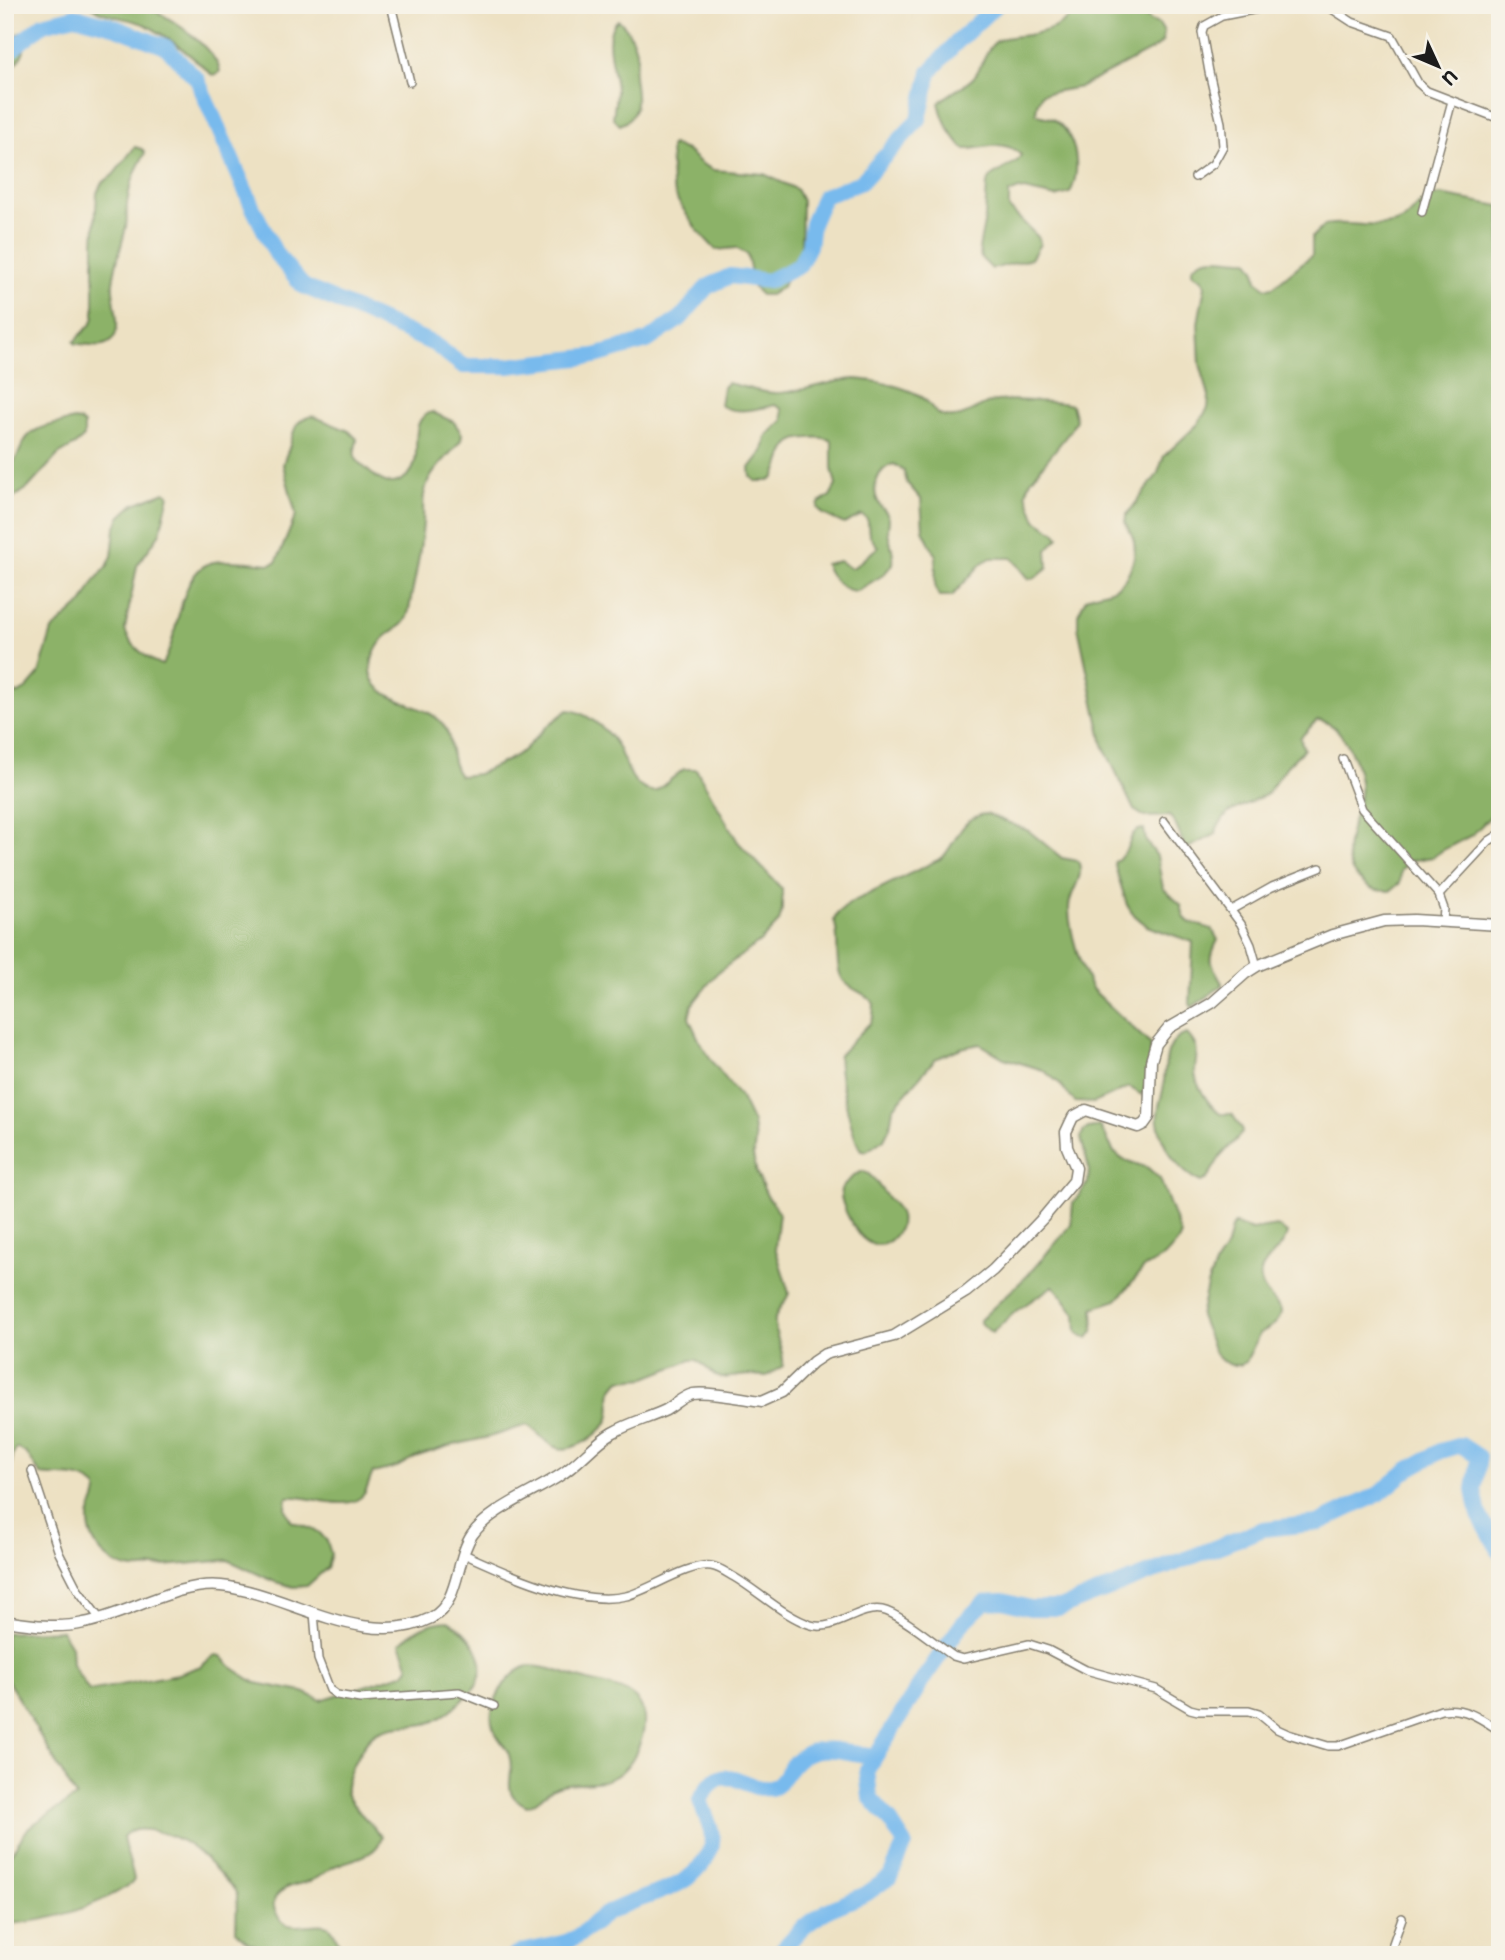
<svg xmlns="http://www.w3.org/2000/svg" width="1505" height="1960" font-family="Mali,sans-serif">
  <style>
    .forest { fill: #8cb268; stroke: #546742; stroke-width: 2 }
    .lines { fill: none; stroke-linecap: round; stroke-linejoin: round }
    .river { stroke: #78baed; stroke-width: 16 }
    .street-casing { stroke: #847e70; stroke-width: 10 }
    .primary-casing { stroke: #847e70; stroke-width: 13 }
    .street { stroke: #fff; stroke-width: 7 }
    .primary { stroke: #fff; stroke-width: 10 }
  </style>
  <rect width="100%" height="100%" fill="#f7f3e8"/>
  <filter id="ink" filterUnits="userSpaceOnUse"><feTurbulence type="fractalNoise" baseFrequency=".0143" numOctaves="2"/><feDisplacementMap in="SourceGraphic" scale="14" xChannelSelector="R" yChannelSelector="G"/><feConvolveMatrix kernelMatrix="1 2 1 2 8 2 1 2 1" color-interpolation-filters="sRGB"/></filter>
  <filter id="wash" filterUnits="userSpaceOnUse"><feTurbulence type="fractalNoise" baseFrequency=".00686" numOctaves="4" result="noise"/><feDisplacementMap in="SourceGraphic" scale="28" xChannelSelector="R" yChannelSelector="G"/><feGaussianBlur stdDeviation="1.57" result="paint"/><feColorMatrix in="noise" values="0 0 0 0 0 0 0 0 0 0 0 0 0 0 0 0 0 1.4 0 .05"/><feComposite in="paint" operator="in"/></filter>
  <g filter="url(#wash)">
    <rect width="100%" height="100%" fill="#ede1c3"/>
    <path class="forest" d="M90,5C106,5 123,3 139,5C161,8 218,50 220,72L214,76L211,74C191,55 171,38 146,25C128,17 105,18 90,5Z
      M1084,5H1151L1146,16L1150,21L1159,24L1164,32L1162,42L1157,47L1081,87L1042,94L1037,104L1036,113C1042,118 1049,116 1056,121C1078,138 1081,171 1070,193L1056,197L1019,189L1009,193V208L1039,238L1040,244L1031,259L992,269L981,258L979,248L985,218L987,183L992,176L1017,161L1021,155C1004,138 986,149 965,149C951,137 943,120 939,103C944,96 964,87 973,78C984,66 985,45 1001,39C1009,36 1019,36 1028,35C1057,30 1062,24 1084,5Z
      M618,20C628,26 637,47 637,59C636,65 634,70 634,76C636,94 642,116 620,125L613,118C614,109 616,99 616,90C615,71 600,33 618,20Z
      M20,33L26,36C26,55 18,63 5,75V42Z
      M672,145L686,150L702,164L713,170L764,174L796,189L802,201L801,256L782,287L770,295H761L754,288L747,254L736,248L716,250L697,230L678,201L672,186L670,147Z
      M135,147L142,149L145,153C136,169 129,186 127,204C126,213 128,222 125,231C121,248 115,265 113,283C111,298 124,328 112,340C102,350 88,343 76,344L74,342L92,323L94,317V243L97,193L101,184L113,175Z
      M1441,195L1500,206V797L1490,817L1472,835L1443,850L1433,857L1409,861L1401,871L1400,883L1390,891C1377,891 1371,890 1361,881C1333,858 1356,822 1360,794C1363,770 1344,722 1317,720L1300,738L1304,749L1287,766L1267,794L1228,813L1217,828L1216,834L1186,849L1174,821L1169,816L1145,817L1134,810L1103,745L1078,627V614L1086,598C1095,592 1104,593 1113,589C1128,583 1137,557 1134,542C1133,534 1128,529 1125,522L1126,516L1157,475L1164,456L1198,424L1208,408L1209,396L1200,364L1198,323L1205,286L1203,280L1192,273V268C1205,251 1229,261 1248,260L1255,269L1257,281L1267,288L1273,287L1312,255V237L1325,225C1348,220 1373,230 1396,223C1415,218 1414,198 1441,195Z
      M856,379C878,381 899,385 919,395C931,401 933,416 947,417C965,419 976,407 992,402C1003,398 1063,402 1072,405L1076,420L1071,430L1031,480L1026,493L1036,520L1055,532L1059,537L1047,550L1048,567L1035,578L1029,579L1012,558H991L982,563L952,596H939L935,588L936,556L923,530L921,499L907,483L904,471L894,464C877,468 870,490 880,505C883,510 888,512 889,519C889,523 888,527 888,530C889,542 895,552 893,564L883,575L857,591C842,591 830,578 825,564L839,561L850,568L854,567L878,547C875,543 871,539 869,534C867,525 871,520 862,515L844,524L823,514L818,508L819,503L830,496L836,485L832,469V441C824,437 817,437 809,438C781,438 785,457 774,478L769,481H756L751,477L750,468L763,451L766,437L783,420L782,409L775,405C758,409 735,415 720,405L723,387L727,383C744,386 758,393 775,393C803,393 829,380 856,379Z
      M432,412L454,422L462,434L461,440C451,455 435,466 428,482C421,495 424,510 423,524C421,547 417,571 412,593C410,602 410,611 406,619C403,626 396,629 390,633C378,642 368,660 372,676C379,702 424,703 441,722C455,737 447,761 460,776L478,774L508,760L524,750L547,726L568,710C586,711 607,730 616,744C625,759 632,794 656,791L684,769H696L738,842L782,889V909L779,922L761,941L717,973L692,1005L689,1018L700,1042L714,1064L741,1098L753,1123L755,1142L753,1156L757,1174L768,1198L776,1207L779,1213L775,1247L789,1293C786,1303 777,1308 775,1319C773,1336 785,1350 783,1366L767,1376L748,1375L723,1378L716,1376L697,1360H691L646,1378L620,1380C604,1397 613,1397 610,1415C607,1431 574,1453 558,1448C546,1444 537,1431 527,1425L489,1437L449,1446L415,1457L397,1467L373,1473C369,1480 368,1488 364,1494C349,1514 308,1494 287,1497L286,1509L291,1521L319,1532L327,1541L331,1554L327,1568L307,1586L294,1587L275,1582L228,1560L153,1567C122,1577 88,1553 89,1519C90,1507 98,1500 97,1488C80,1472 61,1478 41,1475L27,1454L17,1448C9,1457 14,1470 5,1481V680L11,691L17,694L27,688L39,674L52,630L83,602L95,580L107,567L112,556L115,529L120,517L134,504L165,492L169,495L160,533L137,566L125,629C127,643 149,661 162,665C180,639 177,569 214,562C232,559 252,563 270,564L276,562L279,556L296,515L283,465C284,459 287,454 289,448C294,433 293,419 313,416L349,431L357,439C357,445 353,451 355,456C356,461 362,465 365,468C378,480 392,491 408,475C426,459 404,420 432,412Z
      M74,420L80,421L84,424V437L75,445L58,455L28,488L5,503V469C17,463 18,453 24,442C33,425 58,424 74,420Z
      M988,814L1029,831L1062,858L1078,861C1086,878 1069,891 1069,908C1069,930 1081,970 1092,989L1151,1045L1146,1085L1142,1095L1129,1087L1094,1103L1075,1102L1059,1083L1043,1070L1004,1058L980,1044L961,1048L935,1059L893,1108L890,1127L884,1139L867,1151L861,1150C853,1141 836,1067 839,1055L870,1023L873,1017L874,1004C867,992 852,992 843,980C833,965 841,939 834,920L837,914L850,903L942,858C957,842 962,814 988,814Z
      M1144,829L1146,841L1157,856L1163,888L1181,905L1184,917L1189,922L1212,929L1218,940C1207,961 1211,964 1223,985L1192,1007L1190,1004L1193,942L1147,926L1132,913L1127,905L1114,863C1118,859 1124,855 1126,850C1132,840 1130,830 1144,829Z
      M1187,1034C1201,1049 1196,1053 1195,1071C1195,1085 1209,1105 1220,1114H1232L1242,1129V1133L1220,1157L1207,1179L1201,1182C1179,1173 1161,1145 1158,1122C1156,1111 1161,1100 1163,1090C1166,1071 1162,1040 1187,1034Z
      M1100,1126L1114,1152L1122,1159L1148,1168L1160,1179L1181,1235L1178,1242L1164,1257L1145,1267L1117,1300L1093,1308L1094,1330L1088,1338L1082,1337L1077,1332L1076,1314C1067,1305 1063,1294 1053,1286L1016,1311L992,1333L980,1323V1320L1028,1275L1071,1225L1073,1203L1088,1183L1089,1168L1081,1138L1083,1132L1088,1128Z
      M863,1171C874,1175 880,1189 888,1198C893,1203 899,1209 900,1216C903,1230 890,1246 876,1245C859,1244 838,1203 841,1189L854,1175Z
      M1235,1224L1252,1230L1277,1226L1287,1233C1283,1255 1247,1264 1266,1292C1270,1298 1277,1303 1281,1310C1281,1323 1271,1327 1260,1333L1246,1362L1240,1365H1231L1222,1361L1215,1354L1200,1316L1207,1285L1216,1263L1227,1246L1231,1228Z
      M448,1621C469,1632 489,1657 478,1682C474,1691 463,1699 456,1706C448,1713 439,1720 429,1723C413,1728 395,1723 377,1732C364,1739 344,1777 346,1792C347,1802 375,1827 382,1837C376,1859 350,1858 333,1867C325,1872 318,1879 310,1881C298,1885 276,1887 274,1902C273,1906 274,1909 276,1912C285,1938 315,1918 330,1927C335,1931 337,1940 340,1946C329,1954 263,1950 250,1943C245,1940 241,1935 236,1932L237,1895L234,1889C220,1875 206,1857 190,1846C176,1836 135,1820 123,1837C125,1852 132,1865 134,1880L131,1884C93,1908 50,1922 5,1924V1862L29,1827L76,1797L5,1676V1633L61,1630L71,1646L72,1664L89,1691L178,1674L201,1666L215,1655L221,1656L234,1669L256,1683L303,1692L321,1700L405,1673L409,1667L400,1643C415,1630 428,1622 448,1621Z
      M528,1666C548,1666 565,1674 585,1680C617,1689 654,1690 642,1737C638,1750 631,1764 620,1773C601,1788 579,1779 558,1786C546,1790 539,1803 527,1806C497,1792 517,1778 509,1755C506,1745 496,1738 493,1727C486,1705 507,1673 528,1666Z"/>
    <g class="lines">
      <path class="river" d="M5,55L43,24L75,16L109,25L166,47L197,79L252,206L276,254L303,286L434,344L463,366H508L595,356L647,341L681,318L707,287L730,276L768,281L799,266L809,246L812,224L824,196L861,182L919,119L930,72L954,45L996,5
        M514,1955C532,1947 553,1948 571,1940C584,1934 594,1921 606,1914C640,1893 691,1894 710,1851C717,1835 705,1816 700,1800L708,1787L718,1778C723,1778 729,1777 734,1778C746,1782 756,1790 771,1788C780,1786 785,1776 789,1769C810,1738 844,1752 875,1757
        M777,1955L802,1928L828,1910L866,1894L890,1877L905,1844L889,1819L870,1797L867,1770L926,1675L962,1624L985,1602L1003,1601L1030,1608H1060L1263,1529L1318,1523L1379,1494L1409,1469L1441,1451L1461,1445L1479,1457L1474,1490L1479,1515L1500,1552"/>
    </g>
  </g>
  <g filter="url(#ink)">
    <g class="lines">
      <defs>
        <path id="street" d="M391,5L410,82
          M1326,5L1352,22L1392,36L1418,83L1427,91L1500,119
          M1195,177L1213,164L1223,146L1221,123L1209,72L1202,32L1204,26L1222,16L1278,5
          M1422,212L1452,101
          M1343,759L1362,809L1439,895L1444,909L1443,921
          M1164,821L1241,924L1251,945L1257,966
          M1439,895L1489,841L1500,834
          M1231,910L1272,887L1320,868
          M32,1471L59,1553L78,1590L100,1619
          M464,1554C505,1573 579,1607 626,1596C650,1590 688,1563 711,1566C719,1567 727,1573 734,1577C758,1591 785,1617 811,1625C835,1632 858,1606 882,1610C899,1613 937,1645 953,1656L963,1659L1029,1644L1048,1650L1086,1670L1156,1689L1190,1709L1198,1711H1249L1259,1714L1277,1729L1288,1734L1328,1746H1338L1441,1710C1466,1707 1480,1718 1500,1731
          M314,1613L318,1659L330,1690L337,1695L360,1699L459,1692L494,1706
          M1389,1955L1402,1918"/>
        <path id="primary" d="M5,1621C32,1625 57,1629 84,1623C126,1615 180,1581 221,1586C287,1593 365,1651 431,1618C460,1603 455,1560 472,1535C490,1509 533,1493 559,1476C579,1464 593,1444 612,1433C629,1423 649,1418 666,1410C675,1405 683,1396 693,1394C708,1391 745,1399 762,1401L782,1392L813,1362L825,1354L894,1336L966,1292L993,1270L1043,1218L1074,1181L1076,1168L1067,1147L1066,1132L1073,1117L1086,1110L1138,1127L1144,1124L1149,1117L1151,1061L1156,1044L1169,1028L1212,1003L1246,973L1257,966L1332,935L1384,921L1414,920L1500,925"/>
      </defs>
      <use href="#street" class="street-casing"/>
      <use href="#primary" class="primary-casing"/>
      <use href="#street" class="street"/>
      <use href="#primary" class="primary"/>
    </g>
  </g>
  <rect width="1505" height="1960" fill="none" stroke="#f7f3e8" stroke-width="28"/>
  <g transform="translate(1438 66) rotate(134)" stroke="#f7f3e8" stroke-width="5" paint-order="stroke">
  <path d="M0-5L12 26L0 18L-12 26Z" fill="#1c1c1c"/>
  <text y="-10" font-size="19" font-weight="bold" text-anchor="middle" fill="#1c1c1c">U</text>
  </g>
</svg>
